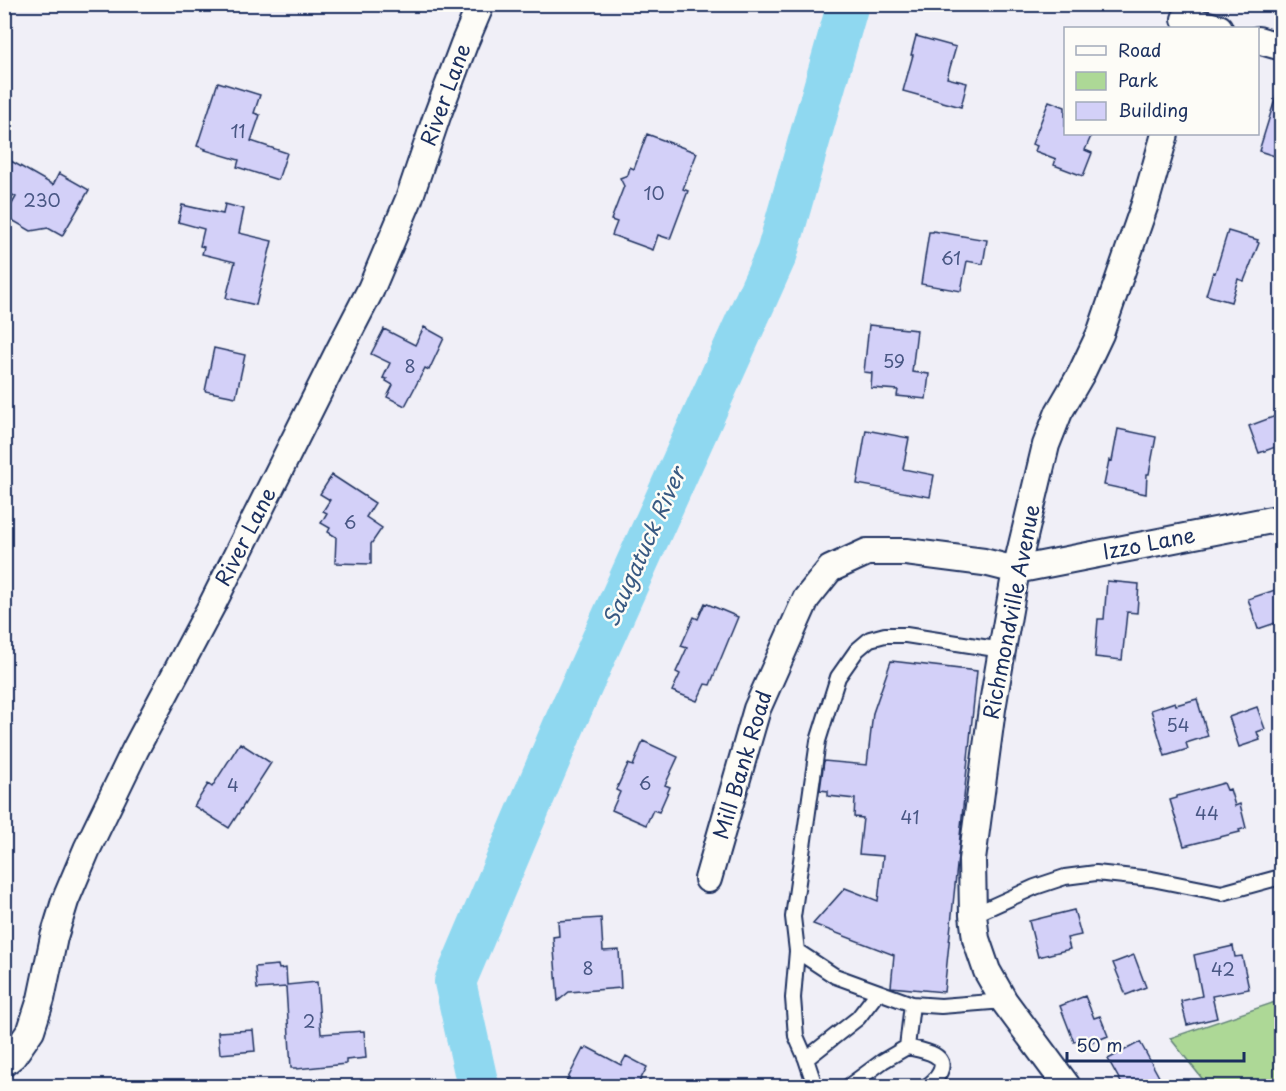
<svg xmlns="http://www.w3.org/2000/svg" width="1286" height="1091" font-family="'Playpen Sans',sans-serif">
  <style>
    .green { fill: #add896; stroke: #64847a; stroke-width: 1.5 }
    .lines { fill: none; stroke-linecap: round; stroke-linejoin: round }
    .river { stroke: #8fd8f0; stroke-width: 42 }
    .building { fill: #d3d0f8; stroke: #1b2f5e; stroke-width: 1.5 }
    .lane-casing { stroke: #1b2f5e; stroke-width: 18 }
    .street-casing { stroke: #1b2f5e; stroke-width: 30 }
    .lane { stroke: #fdfcf7; stroke-width: 14 }
    .street { stroke: #fdfcf7; stroke-width: 26 }
    .labels { text-anchor: middle; stroke-width: 5; stroke-linejoin: round; paint-order: stroke }
    .number-label { font-size: 18px; fill: #495784 }
    .street-label { font-size: 21px; fill: #1b2f5e; stroke: #fdfcf7 }
    .water-label { font-size: 22px; font-style: italic; fill: #385982; stroke: #fdfcf7 }
  </style>
  <rect width="100%" height="100%" fill="#f0eff7"/>
  <filter id="ink" filterUnits="userSpaceOnUse"><feTurbulence type="fractalNoise" baseFrequency=".0167" numOctaves="2"/><feDisplacementMap in="SourceGraphic" scale="12" xChannelSelector="R" yChannelSelector="G"/><feConvolveMatrix kernelMatrix="1 2 1 2 8 2 1 2 1" color-interpolation-filters="sRGB"/></filter>
  <g filter="url(#ink)">
    <path class="green" d="M1281,1000V1086H1208L1170,1038Z"/>
    <g class="lines">
      <path class="river" d="M478,1086L455,982L568,716L777,253L848,4"/>
    </g>
    <path class="building" d="M916,36L956,47L947,78L967,83L961,107L903,91L913,55H911Z
      M218,82L260,95L254,113L260,115L251,141L287,153L278,180L237,167L239,160L205,150L206,149L197,146Z
      M1277,93H1281V158L1259,151Z
      M1049,101L1065,107V134H1092L1085,150L1092,153L1083,176L1054,165L1056,159L1035,151L1037,146L1032,144Z
      M647,134L697,153L683,189L688,191L670,239L658,235L653,250L612,235L617,222L611,220L624,186L620,178L628,175L630,167L634,169Z
      M11,161L53,185L59,173L89,190L62,236L48,228L31,231L5,216L16,197L4,190V173Z
      M225,204L244,209L239,233L272,241L256,305L226,298L235,262L202,254L204,247L200,246L204,229L178,222L182,205L223,214Z
      M933,231L987,240L983,264L967,261L961,291L921,284L929,232H933Z
      M1228,231L1258,240L1257,242L1259,243L1244,281L1238,279L1231,302L1206,295L1213,272L1215,273Z
      M869,325L917,330L912,372L929,374L926,399L897,396L898,390L871,388L872,373L864,372Z
      M424,327L444,338L429,370L425,368L405,406L387,397L393,385L386,381L387,379L383,378L390,363L371,354L384,329L415,345Z
      M214,348L245,355L236,397L205,391Z
      M1281,414V445L1259,453L1249,426Z
      M1118,429L1156,437L1149,474H1147L1146,494L1104,485L1109,460L1112,461Z
      M866,430L909,438L903,469L934,475L930,497L857,484Z
      M332,475L375,503L366,517L382,528L371,544V564L335,563L336,537L328,532L330,528L321,523L327,513L323,511L330,500L320,494Z
      M1107,581L1139,584L1137,613L1127,612L1122,660L1095,657L1098,619H1104Z
      M1281,588V621L1258,629L1248,599Z
      M705,603L738,617L710,685L705,684L697,701L672,691L680,674L676,672L687,648L681,646L694,617L698,619Z
      M891,661L977,671L944,992L891,987L894,955L813,924L845,888L878,901L883,856L859,854L863,818L854,817L855,799L828,796V791L820,790L824,761L867,765L873,713Z
      M1197,699L1208,736L1186,743L1188,749L1165,756L1151,710L1175,702L1176,705Z
      M1257,707L1265,729L1257,732L1260,740L1239,747L1229,717Z
      M643,741L678,757L665,785L670,787L659,812L653,810L646,825L612,810L620,792L616,790L628,764L633,766Z
      M240,743L271,763L229,828L194,806L208,784L212,787Z
      M1224,783L1227,790L1230,789L1235,806L1240,804L1246,828L1239,830L1240,832L1184,846L1170,800L1177,798V796Z
      M1074,910L1081,935L1067,938L1070,949L1038,957L1029,921Z
      M601,918L603,951L619,950L621,988L569,992L558,1001L553,937L559,936L558,921Z
      M1233,946L1235,957L1242,956L1249,989L1212,996L1217,1018L1187,1025L1181,1001L1202,996L1194,955Z
      M1134,955L1146,987L1126,995L1113,963Z
      M278,965L279,969L286,968L287,985L317,982L321,1034L364,1031L366,1058L346,1060V1064L297,1069V1068H291L286,987L257,989L255,967Z
      M1085,996L1094,1018L1100,1016L1108,1036L1081,1047L1078,1040L1074,1042L1060,1006Z
      M253,1030L255,1051L220,1054L218,1032Z
      M1140,1042L1164,1086H1123L1108,1059Z
      M587,1047L621,1065L626,1056L647,1067L637,1086H564L583,1049L585,1050Z"/>
    <g class="lines">
      <defs>
        <path id="lane" d="M973,915L1035,887L1065,877L1096,873L1152,879L1222,893L1277,878
          M797,951L835,976L912,1004L941,1006L1004,1001
          M907,1047L912,1004
          M806,1059L858,1018L878,992
          M815,1086L806,1059L796,1036L793,998L797,951L793,917L818,741L838,677L857,650L870,639L885,635H906L1002,650
          M849,1086L883,1061L907,1047C919,1050 949,1053 940,1072C937,1078 933,1082 927,1086"/>
        <path id="street" d="M1185,19L1219,28
          M1258,40L1282,47
          M708,879L757,709L806,599L830,569L867,552H906L984,562L1016,570L1282,518
          M4,1063L13,1056L31,1030L41,999L54,937L65,901L87,849L135,750L212,605L340,349L371,289L409,199L437,116L464,44L481,4
          M1067,1086L1004,1001L987,971L976,939L973,915L972,860L992,709L1002,650L1016,570L1046,445L1059,412L1081,374L1100,334L1145,204L1165,134"/>
      </defs>
      <use href="#lane" class="lane-casing"/>
      <use href="#street" class="street-casing"/>
      <use href="#lane" class="lane"/>
      <use href="#street" class="street"/>
    </g>
  </g>
  <g class="labels">
    <g class="number-label">
      <text x="238" y="138">11</text>
      <text x="654" y="200">10</text>
      <text x="42" y="207">230</text>
      <text x="951" y="265">61</text>
      <text x="894" y="368">59</text>
      <text x="410" y="373">8</text>
      <text x="350" y="529">6</text>
      <text x="1178" y="732">54</text>
      <text x="645" y="790">6</text>
      <text x="233" y="792">4</text>
      <text x="1207" y="820">44</text>
      <text x="910" y="824">41</text>
      <text x="588" y="975">8</text>
      <text x="1223" y="976">42</text>
      <text x="309" y="1028">2</text>
    </g>
    <g class="street-label">
      <text transform="translate(446 95) rotate(-70)" y="7">River Lane</text>
      <text transform="translate(246 537) rotate(-63)" y="7">River Lane</text>
      <text transform="translate(1149 544) rotate(-11)" y="7">Izzo Lane</text>
      <text transform="translate(1012 612) rotate(-79)" y="7">Richmondville Avenue</text>
      <text transform="translate(743 765) rotate(-73)" y="7">Mill Bank Road</text>
    </g>
    <g class="water-label">
      <text transform="translate(644 547) rotate(-66)" y="8">Saugatuck River</text>
    </g>
  </g>
  <rect width="1286" height="1091" fill="none" stroke="#fdfcf7" stroke-width="24"/>
  <rect x="12" y="12" width="1262" height="1067" fill="none" stroke="#1b2f5e" stroke-width="2" filter="url(#ink)"/>
  <rect x="1064" y="27" width="195" height="108" fill="#fdfcf7" stroke="#a3aaba" stroke-width="1.5"/>
  <rect x="1076" y="46" width="30" height="9" fill="#fdfcf7" stroke="#a3aaba" stroke-width="1.5"/>
  <text x="1118" y="57" font-size="18" fill="#1b2f5e">Road</text>
  <rect x="1076" y="72" width="30" height="18" fill="#add896" stroke="#a3aaba" stroke-width="1.5"/>
  <text x="1118" y="87" font-size="18" fill="#1b2f5e">Park</text>
  <rect x="1076" y="102" width="30" height="18" fill="#d3d0f8" stroke="#a3aaba" stroke-width="1.5"/>
  <text x="1118" y="117" font-size="18" fill="#1b2f5e">Building</text>
  <path d="M1067 1052v9h177v-9" fill="none" stroke="#1b2f5e" stroke-width="3"/>
  <text x="1076" y="1052" font-size="18" fill="#1b2f5e" stroke="#fdfcf7" stroke-width="4.5" paint-order="stroke">50 m</text>
</svg>
